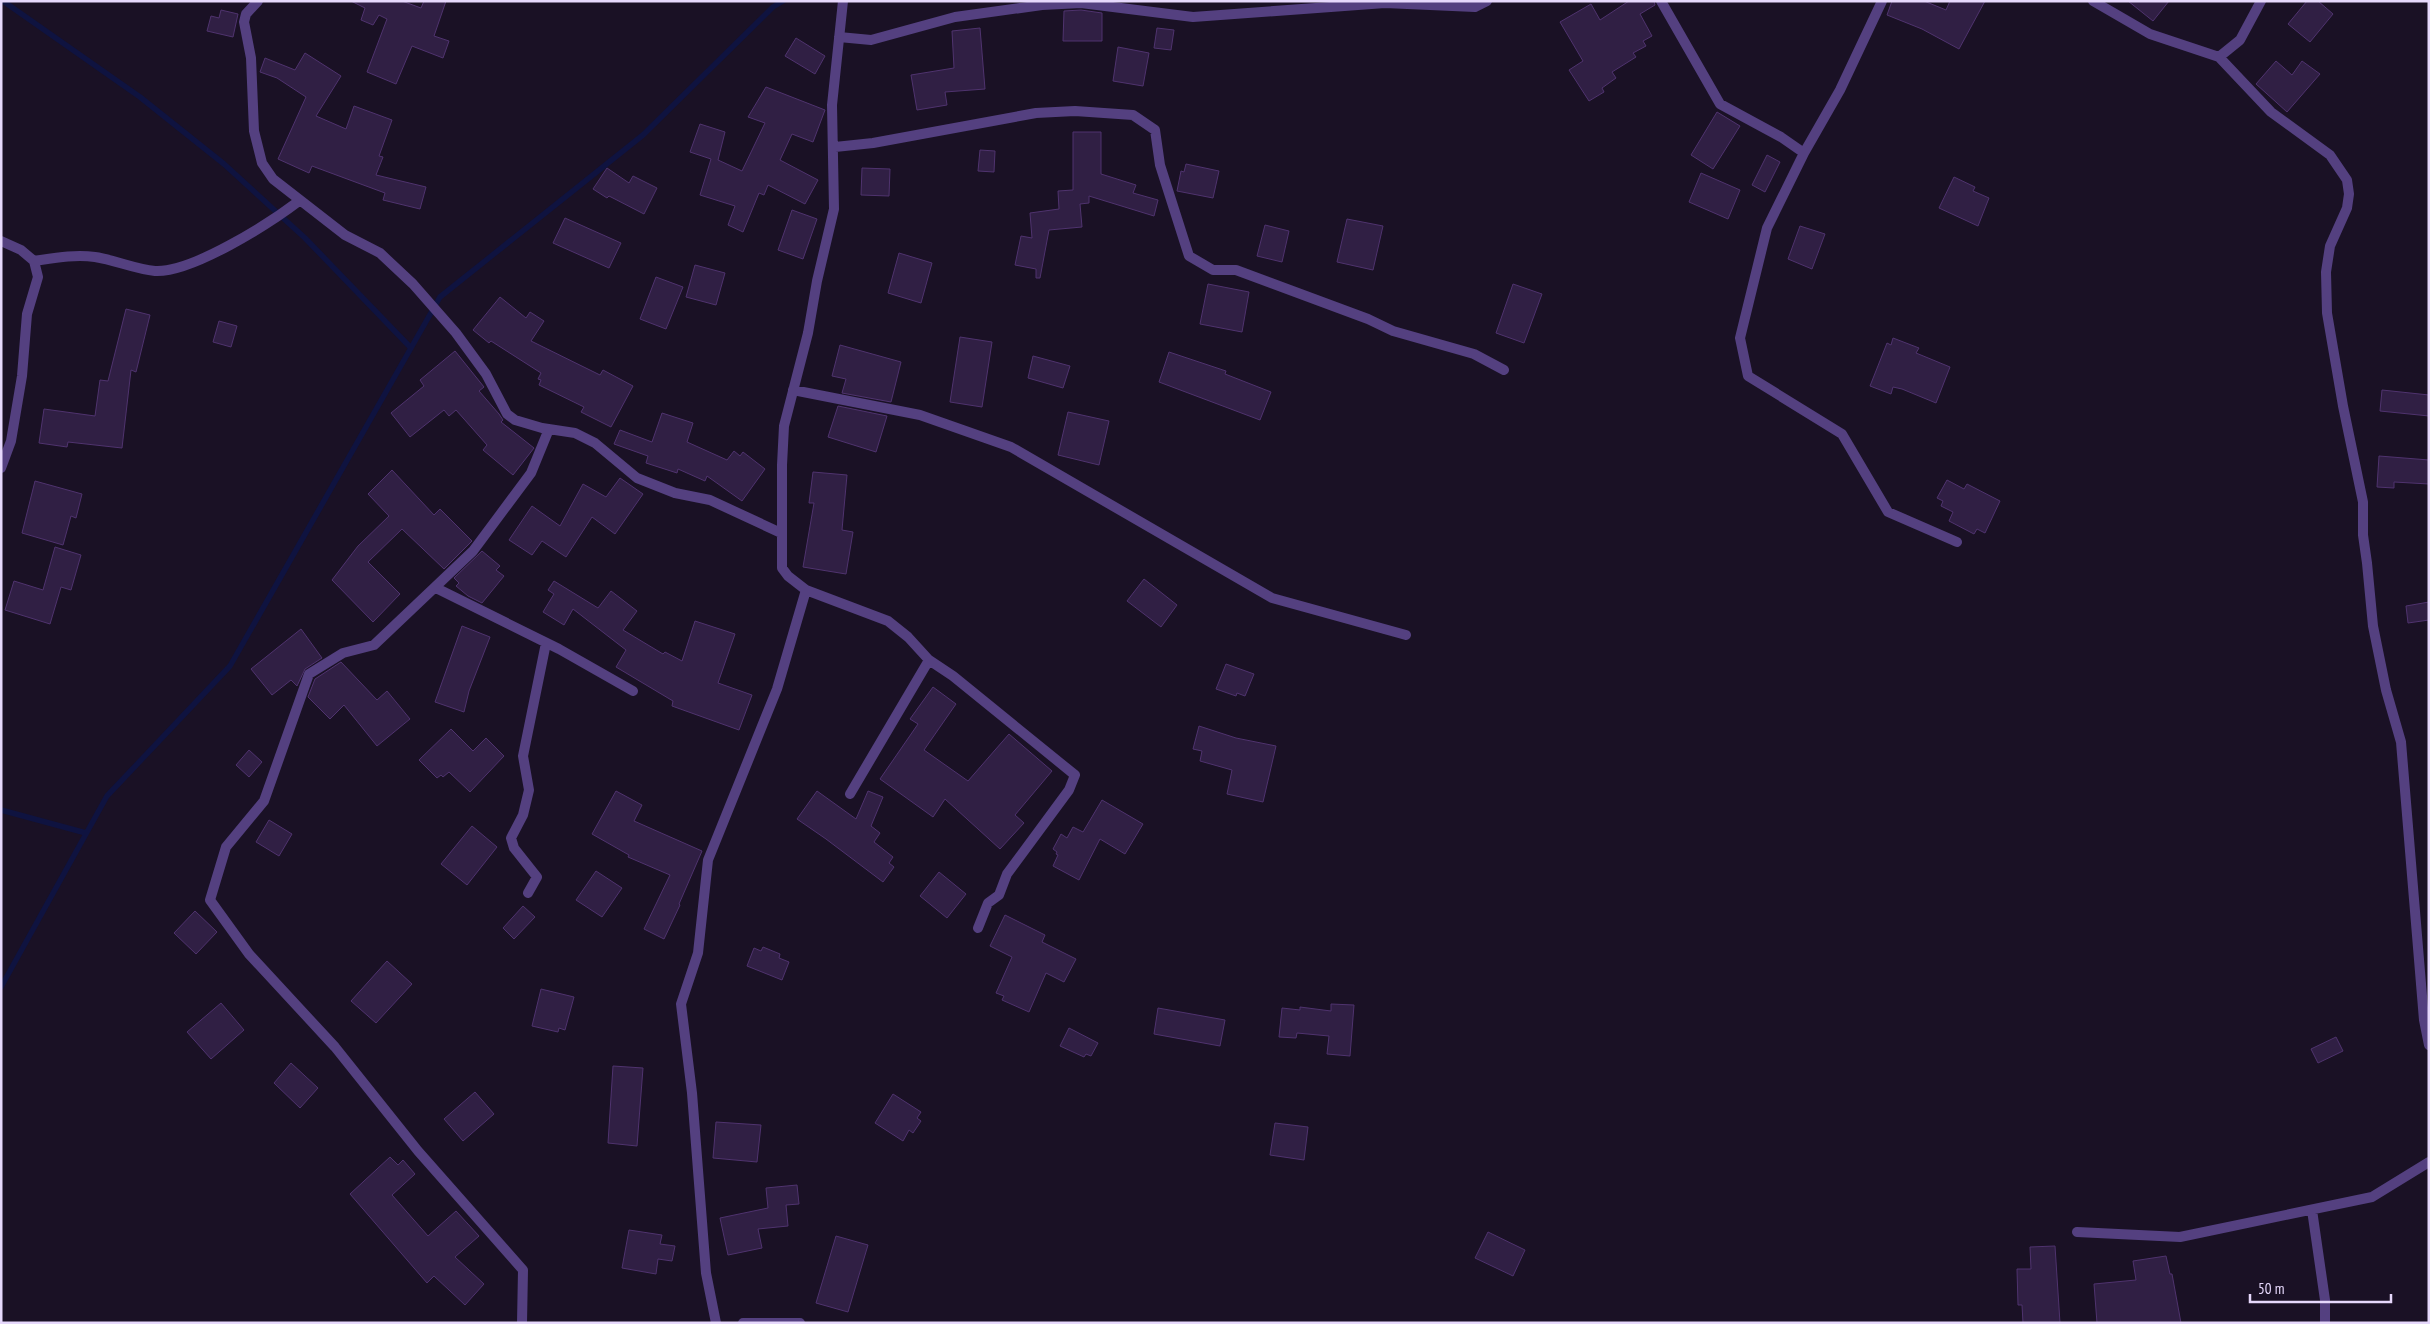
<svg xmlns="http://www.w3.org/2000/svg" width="2430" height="1324" font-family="'PT Sans Narrow',sans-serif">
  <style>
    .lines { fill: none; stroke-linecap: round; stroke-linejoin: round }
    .stream { stroke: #0f1340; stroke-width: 5.5 }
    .building { fill: #301f44; stroke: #4f336e }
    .minor { stroke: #544080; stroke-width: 10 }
  </style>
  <rect width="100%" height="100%" fill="#1a1125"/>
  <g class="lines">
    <path class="stream" d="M3,1L140,97L224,164L305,238L411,348
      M1,810L86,833
      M1,987L107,796L230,666L440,297L643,135L773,7L783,1"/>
  </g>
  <path class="building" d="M351,1H402L421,8L424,1H446L434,36L449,41L443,58L412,46L396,84L367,72L387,19L379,15L373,25L361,20L365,8Z
    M1629,1H1654L1655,5L1640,14L1652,36L1643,41L1646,46L1633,53L1636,57L1612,72L1616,78L1602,88L1604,92L1589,101L1569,70L1583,61L1560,22L1591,4L1600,20Z
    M1892,1H1924L1946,10L1950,1H1985L1959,49L1922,29L1887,15Z
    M2128,1H2169L2153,21Z
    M2307,1H2318L2333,14L2310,42L2288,24Z
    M221,10L238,14L233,37L207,31L211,16L219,18Z
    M1081,10L1102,13V41H1063L1064,11Z
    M980,28L985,89L945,92L947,105L917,110L911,75L954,68L952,31Z
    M1157,28L1174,30L1171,50L1154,48Z
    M796,38L825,56L815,74L785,56Z
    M1118,47L1149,53L1143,86L1113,81Z
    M305,53L341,76L316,116L346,129L354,106L392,120L379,156L383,157L376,175L426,187L420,209L383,200L385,193L312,166L309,173L278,159L306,97L277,78L260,72L265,58L295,70Z
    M2276,61L2292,75L2302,61L2320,74L2287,112L2256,84Z
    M766,87L825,110L813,142L792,134L780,160L818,180L805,204L768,185L764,195L759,193L743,232L728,225L735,206L700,195L711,159L690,152L700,124L725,132L718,160L742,171L765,123L748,117Z
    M1717,112L1740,126L1713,169L1691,155Z
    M1073,132H1101V174L1136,185L1133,193L1158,200L1154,216L1089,196V203L1080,204L1082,227L1049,230L1040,278H1036V269L1015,265L1021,236L1032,238L1030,213L1059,209L1058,191L1073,190Z
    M980,150L995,151L994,172L978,171Z
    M1767,155L1780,162L1765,192L1752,185Z
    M1186,164L1219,171L1213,198L1177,191L1181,171L1184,172Z
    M607,168L629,183L633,176L657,188L644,214L609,196L607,198L593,189Z
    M862,168L890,169L889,196L861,195Z
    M1701,173L1740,190L1728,219L1689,202Z
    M1954,177L1975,187L1973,191L1989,198L1978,226L1939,208Z
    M792,210L817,219L803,259L778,250Z
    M565,218L621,243L609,268L553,243Z
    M1347,219L1383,226L1373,270L1337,262Z
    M1265,225L1289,231L1282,262L1257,256Z
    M1800,226L1825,234L1812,269L1788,259Z
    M899,253L932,263L921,303L888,293Z
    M695,265L725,273L716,305L686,297Z
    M656,277L683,287L666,329L640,319Z
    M1208,284L1249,292L1242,332L1200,324Z
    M1513,284L1542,294L1524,343L1496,333Z
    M500,297L526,318L530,312L544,321L531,341L600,375L603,370L633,386L611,427L581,412L584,407L539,385L541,380L538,379L541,373L491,341L489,343L473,330Z
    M126,309L150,315L136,372L131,370L122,448L68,442L67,447L39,443L44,409L95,416L100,380L108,381Z
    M219,321L237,326L231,347L213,342Z
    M960,337L992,342L982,407L950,402Z
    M1893,338L1919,348L1916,353L1950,367L1936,403L1902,389L1893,387L1891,394L1870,386L1887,343L1891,345Z
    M840,345L901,362L891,402L842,393L846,379L832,376Z
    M455,351L484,387L479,391L499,414L503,420L501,422L534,448L513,475L483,450L487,445L456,410L449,416L444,410L410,437L391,413L424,386L420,380Z
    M1169,352L1226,371L1225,374L1271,392L1260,420L1159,382Z
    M1033,356L1070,366L1063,388L1028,378Z
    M2382,390L2429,395V416L2380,411Z
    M838,406L887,416L876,452L828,437Z
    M1068,412L1109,421L1099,465L1058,455Z
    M662,413L693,423L687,442L727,460L734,451L740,456L743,452L765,469L742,501L707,476L705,481L678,469L677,473L646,463L648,456L614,444L620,430L652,442Z
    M2379,456L2429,460V484L2394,482V488L2377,487Z
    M392,470L434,515L440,509L472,541L444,569L402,529L368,562L400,594L373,622L332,580L358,546L389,516L368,494Z
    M813,472L847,475L842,530L853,532L846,574L803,567L814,503H809Z
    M620,478L643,494L615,534L592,517L566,557L542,541L532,555L509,540L532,506L560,526L583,484L606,497Z
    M1947,480L1964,489L1967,484L2000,501L1985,533L1977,529L1974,534L1949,521L1953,512L1941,506L1943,501L1937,498Z
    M35,481L82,494L76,518L71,516L63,545L22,533Z
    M55,547L81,555L71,590L61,587L50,624L5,610L14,581L43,590Z
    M482,551L500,566L496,570L504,576L482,603L468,596L456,586L459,583L454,578Z
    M1144,579L1177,605L1161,627L1127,601Z
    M554,581L598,608L611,591L637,611L623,630L663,654L665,652L682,661L695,621L735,634L718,683L752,695L739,730L672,706L673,701L616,667L626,650L573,609L564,625L543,612L554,594L548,590Z
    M2429,602V620L2408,623L2406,606Z
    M462,626L490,637L469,691L464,712L435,702Z
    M301,629L322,658L305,669L297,686L291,680L272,695L251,669Z
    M341,662L377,700L387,691L410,719L377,746L344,705L330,719L308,697L315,679Z
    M1226,664L1254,674L1245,696L1237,693L1236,696L1216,689Z
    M933,687L956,704L924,750L968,781L1009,734L1052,771L1015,815L1024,823L1000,849L945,799L933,817L880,779L918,724L910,719Z
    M1199,726L1236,738L1276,746L1263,802L1227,794L1232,770L1200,761L1202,751L1193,749Z
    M451,729L473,751L486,738L504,756L470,792L449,772L443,777L441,775L437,778L419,760Z
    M249,750L262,762L249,777L236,765Z
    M616,791L642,805L634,821L702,851L679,904L680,905L664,939L644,929L670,875L628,857L629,855L592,834Z
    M817,791L856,819L868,791L883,797L871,826L880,833L874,842L893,857L889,863L894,867L883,882L826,839L797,819Z
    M1102,800L1143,824L1125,854L1100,839L1079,880L1053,866L1058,855L1056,854L1057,852L1053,849L1061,834L1067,838L1073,827L1083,832Z
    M269,820L292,834L279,856L256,842Z
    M472,826L497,847L467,885L441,864Z
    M596,871L622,888L602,917L576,900Z
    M939,872L966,894L947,918L920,896Z
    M523,906L535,917L514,939L503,928Z
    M195,911L217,932L196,954L174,933Z
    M1005,915L1045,935L1042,942L1076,959L1064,982L1046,973L1029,1012L1002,1000L1004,996L996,993L1012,957L990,946Z
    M763,947L780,954L779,958L789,962L782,980L747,966L754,948L761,951Z
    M387,961L412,984L376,1023L351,1001Z
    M541,989L574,997L565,1030L559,1028L558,1032L532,1026Z
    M221,1003L244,1030L211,1059L187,1032Z
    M1331,1004L1354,1005L1350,1056L1327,1054L1329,1036L1297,1033L1296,1038L1279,1037L1282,1008L1300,1010V1007L1331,1011Z
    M1158,1008L1225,1020L1220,1046L1154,1034Z
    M1069,1028L1098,1043L1091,1056L1086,1054L1084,1057L1060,1046Z
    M2336,1037L2343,1051L2318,1063L2311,1049Z
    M291,1063L318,1088L300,1108L274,1083Z
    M613,1066L643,1068L637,1146L608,1143Z
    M475,1092L494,1114L463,1141L444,1119Z
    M893,1094L921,1112L917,1118L921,1121L913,1133L909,1130L903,1141L875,1123Z
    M716,1122L761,1125L757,1162L713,1158Z
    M1275,1123L1308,1127L1304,1160L1270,1155Z
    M390,1157L398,1165L403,1160L415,1174L392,1195L428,1236L456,1211L479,1236L455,1257L484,1284L465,1305L434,1276L427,1283L350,1194Z
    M797,1185L799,1204L786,1205L788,1226L758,1229L762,1248L728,1255L720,1218L768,1208L766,1188Z
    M629,1230L662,1235L660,1244L675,1246L672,1261L658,1259L656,1274L622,1268Z
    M1488,1232L1525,1250L1513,1276L1475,1258Z
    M836,1236L868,1245L848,1312L816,1303Z
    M2055,1246L2060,1323H2023L2022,1305H2018L2017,1269H2031L2030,1247Z
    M2166,1256L2170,1274H2172L2181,1323H2097L2094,1284L2136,1280L2133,1261Z"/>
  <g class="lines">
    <path class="minor" d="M258,1L246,14L244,22L251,58L254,131L262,163L273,179L345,235L380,253L413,284L456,333L486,374L507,414L515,420L542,428L575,433L595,443L637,478L675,493L710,500L781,533
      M843,1L832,105L834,209L817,281L808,333L784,426L782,465V568L788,576L806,590L888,621L908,637L929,660L953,676L1075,775L1069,790L1007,874L999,895L988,903L978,928
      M1661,1L1720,104L1781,137L1804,153
      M1882,1L1840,90L1804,153L1767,228L1740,338L1748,376L1842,434L1888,512L1957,542
      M2093,1L2150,34L2219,57L2271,112L2330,155L2347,180L2349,194L2347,208L2330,246L2326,272L2327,313L2343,406L2363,502V535L2367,563L2373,626L2386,690L2401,742L2424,1020L2429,1045
      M839,37L871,40L955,17L1042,5L1081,3L1193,17L1385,3L1475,7L1487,1
      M2219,57L2240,40L2261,1
      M835,147L873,143L1036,113L1075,111L1133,115L1155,130L1160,165L1189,256L1213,270H1236L1368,319L1393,331L1474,354L1504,370
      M1,241L21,250L34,261L38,277L27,314L22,376L11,441L1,468
      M34,261C54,258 75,254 95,257C115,260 135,269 155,271C192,273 270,223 299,201
      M793,390L920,415L1011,447L1272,598L1406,635
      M436,588L559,649L633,691
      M850,794L929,660
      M528,893L537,877L514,848L511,838L523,815L529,790L523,756L546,643
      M2312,1210L2325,1300V1323
      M2077,1232L2180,1237L2372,1197L2429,1162
      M522,1323L523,1270L418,1151L335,1047L249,954L210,900L226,847L264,801L309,674L343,653L374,645L473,551L531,473L549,429
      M716,1323L706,1273L692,1093L681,1004L698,953L708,860L777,689L806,590
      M743,1323H800"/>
  </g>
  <rect width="2430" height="1324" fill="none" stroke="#e6d8fc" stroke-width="5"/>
  <path d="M2250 1294v8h141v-8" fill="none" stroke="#e6d8fc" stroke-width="2.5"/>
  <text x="2258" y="1294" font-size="15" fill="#e6d8fc" stroke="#1a1125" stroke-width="4" paint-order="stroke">50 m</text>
</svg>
